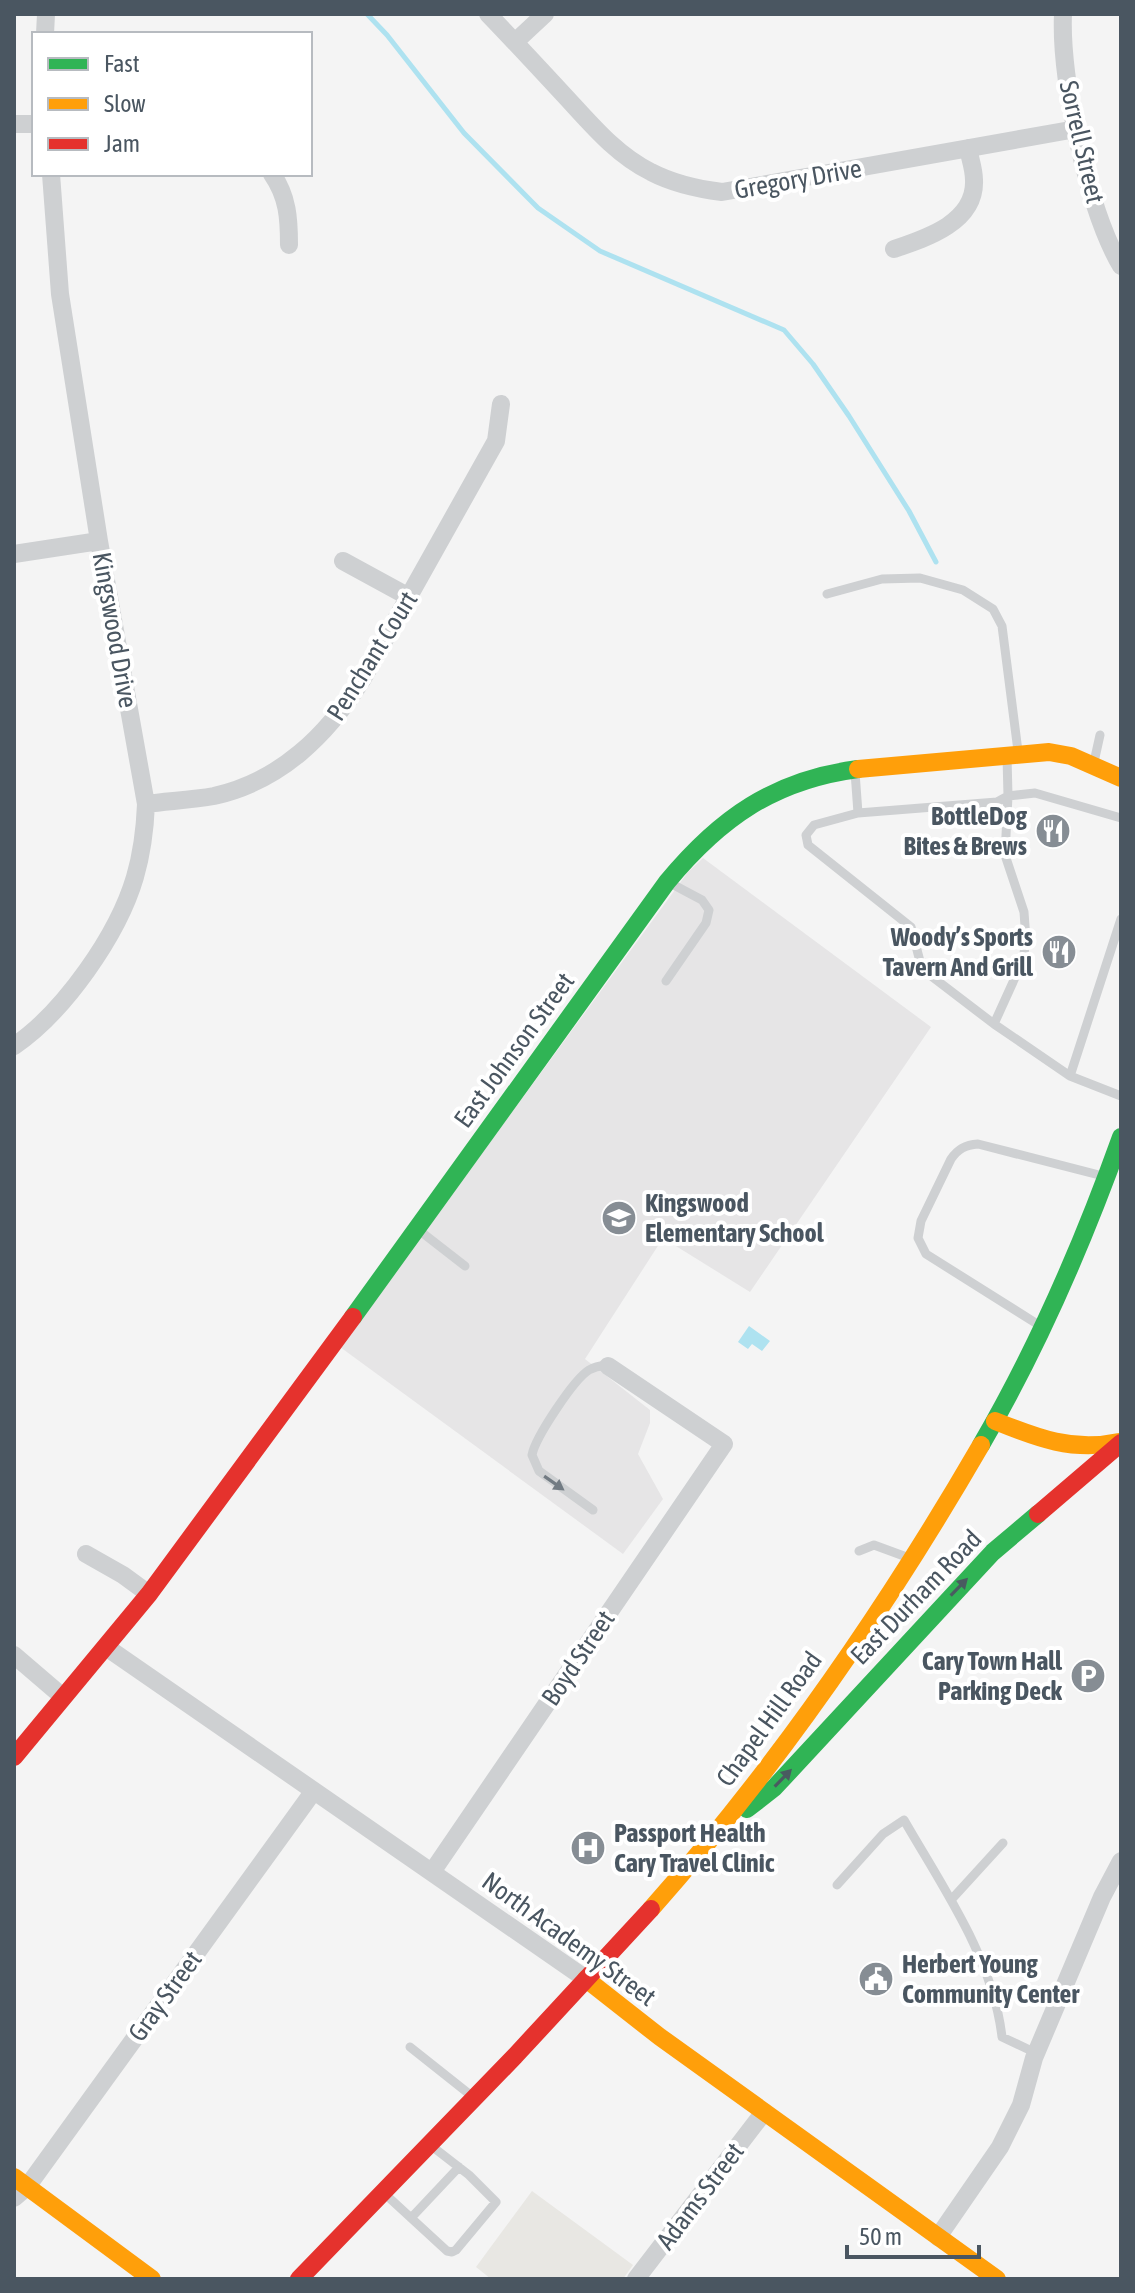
<svg xmlns="http://www.w3.org/2000/svg" width="1135" height="2293" font-family="'Asap Condensed',sans-serif">
  <style>
    .commercial { fill: #e8e7e3 }
    .education { fill: #e6e5e6 }
    .water { fill: #aee2f0 }
    .lines { fill: none; stroke-linecap: round; stroke-linejoin: round }
    .stream { stroke: #aee2f0; stroke-width: 5 }
    .lane { stroke: #ced0d2; stroke-width: 9 }
    .street { stroke: #ced0d2; stroke-width: 18 }
    .fast { stroke: #30b455; stroke-width: 18 }
    .slow { stroke: #ff9f0a; stroke-width: 18 }
    .jam { stroke: #e5322d; stroke-width: 18 }
    .oneway { fill: #727b83 }
    .oneway2 { fill: #495b60 }
    .labels { text-anchor: middle; stroke-width: 8; stroke-linejoin: round; paint-order: stroke }
    .street-label { font-size: 26px; fill: #4a5661; stroke: #fff }
    .poi-label { font-size: 26px; font-weight: bold; fill: #4a5661; stroke: #fff; text-anchor: end }
  </style>
  <rect width="100%" height="100%" fill="#f4f4f4"/>
  <path class="commercial" d="M532,2191L633,2265L623,2279H491L476,2267Z"/>
  <path class="education" d="M703,858L931,1027L750,1292L663,1238L585,1359L650,1410V1423L638,1454L663,1499L623,1554L340,1347L688,872Z"/>
  <path class="water" d="M749,1326L770,1341L762,1351L752,1344L748,1349L738,1342Z"/>
  <g class="lines">
    <path class="stream" d="M367,14L387,35L464,133L538,208L600,251L784,330L813,364L849,416L909,511L936,562"/>
    <path class="lane" d="M827,594L882,579L920,578L963,590L993,609L1002,626L1018,751
      M1007,756L1008,796L1035,793L1121,818
      M1094,762L1100,735
      M855,772L858,813
      M1008,796L1005,855L1024,912L1026,940L1023,960L994,1024L1070,1076
      M1121,919L1070,1076L1121,1096
      M666,981L706,923L709,910L702,900L670,883
      M994,1024L922,969L911,927L808,845L806,835L814,825L858,813L997,802L1008,796
      M420,1231L465,1266
      M1042,1327L926,1254L918,1238L921,1221L951,1159C958,1149 965,1145 978,1144L1103,1176
      M593,1510L539,1471L532,1455C535,1438 574,1379 589,1370C596,1366 601,1365 608,1366
      M859,1551L874,1545L912,1559
      M837,1885L883,1834L904,1820C943,1888 993,1958 1002,2037L1036,2053
      M951,1900L1003,1843
      M410,2047L473,2097
      M385,2194L447,2251L452,2252L456,2250L496,2202L469,2175L429,2144
      M411,2218L459,2167"/>
    <path class="street" d="M488,14C514,41 539,68 564,95C590,123 616,155 651,172C672,183 698,189 722,192L1076,129
      M1063,14C1060,79 1088,210 1121,266
      M45,34L46,14
      M515,42L545,14
      M14,124H34
      M272,174C288,197 289,219 289,245
      M894,249C927,238 976,222 974,180C974,169 970,159 968,148
      M14,554L99,541
      M343,561L409,597
      M146,804C168,801 192,800 214,796C281,781 327,735 362,680L496,441L501,404
      M14,1046C64,1012 118,935 135,877C142,853 145,829 146,804L99,541L60,294L51,174
      M86,1554L123,1575L149,1594
      M106,1647L586,1979
      M14,1655L63,1697
      M432,1872L724,1444L608,1366
      M14,2198L27,2187L313,1792
      M938,2237L1000,2147L1021,2105L1034,2058L1102,1897L1121,1861
      M636,2279L764,2112"/>
    <path class="fast" d="M353,1317L667,882C720,818 774,780 858,769
      M981,1445C1038,1347 1083,1243 1121,1137
      M747,1809L774,1788L993,1552L1038,1514"/>
    <path class="slow" d="M858,769L1049,752L1071,756L1121,778
      M995,1421C1037,1438 1073,1452 1119,1442
      M651,1909C777,1767 886,1609 981,1445
      M586,1979L660,2037L997,2279
      M14,2177L152,2279"/>
    <path class="jam" d="M1038,1514L1121,1443
      M14,1757L149,1594L353,1317
      M299,2279L515,2056L651,1909"/>
  </g>
  <defs><path id="oneway-solid" d="M-6-.8H1V-3.2L6.5 0L1 3.2V.8H-6Z" transform="scale(2)"/></defs>
  <use class="oneway" href="#oneway-solid" transform="translate(554 1483) rotate(35)"/>
  <g class="oneway2">
    <use href="#oneway-solid" transform="translate(959 1587) rotate(-46)"/>
    <use href="#oneway-solid" transform="translate(783 1778) rotate(-46)"/>
  </g>
  <defs>
    <symbol id="restaurant-disc" viewBox="-11 -11 22 22"><circle r="9.5" fill="#868d94" stroke="#fff"/><path d="M-5-6h1v4h1v-4h1v4h1v-4h1v5L-1.5 .5V6h-2V.5L-5-1ZM5-6V6H3V1.5H1.5Q1.5-4 5-6Z" fill="#fff"/></symbol>
    <symbol id="school-disc" viewBox="-11 -11 22 22"><circle r="9.5" fill="#868d94" stroke="#fff"/><path d="M0-5L7-2L0 1L-7-2ZM-4 1L0 2.5L4 1V4Q0 6-4 4Z" fill="#fff"/></symbol>
    <symbol id="parking-disc" viewBox="-11 -11 22 22"><circle r="9.5" fill="#868d94" stroke="#fff"/><path d="M-3.5-5.5H1a3.5 3.5 0 0 1 0 7H-1V5.5H-3.5ZM-1-3.4V-.6H.8a1.4 1.4 0 0 0 0-2.8Z" fill="#fff"/></symbol>
    <symbol id="hospital-disc" viewBox="-11 -11 22 22"><circle r="9.5" fill="#868d94" stroke="#fff"/><path d="M-5-5h3v3.5h4V-5h3V5h-3V1.5h-4V5h-3Z" fill="#fff"/></symbol>
    <symbol id="civic-disc" viewBox="-11 -11 22 22"><circle r="9.5" fill="#868d94" stroke="#fff"/><path d="M-.6-6.5H3V-4.5H.6V-3L4-1V1h2V6H-6V1h2V-1L-.6-3ZM-1.2 2.5V6h2.4V2.5Z" fill="#fff"/></symbol>
  </defs>
  <g fill-rule="evenodd">
    <use href="#restaurant-disc" x="1033" y="811" width="40" height="40"/>
    <use href="#restaurant-disc" x="1039" y="932" width="40" height="40"/>
    <use href="#school-disc" x="599" y="1198" width="40" height="40"/>
    <use href="#parking-disc" x="1068" y="1656" width="40" height="40"/>
    <use href="#hospital-disc" x="568" y="1828" width="40" height="40"/>
    <use href="#civic-disc" x="856" y="1959" width="40" height="40"/>
  </g>
  <g class="labels">
    <g class="street-label">
      <text transform="translate(1082 142) rotate(77)" y="9">Sorrell Street</text>
      <text transform="translate(798 179) rotate(-10)" y="9">Gregory Drive</text>
      <text transform="translate(115 630) rotate(80)" y="9">Kingswood Drive</text>
      <text transform="translate(372 656) rotate(-58)" y="9">Penchant Court</text>
      <text transform="translate(514 1050) rotate(-54)" y="9">East Johnson Street</text>
      <text transform="translate(916 1597) rotate(-46)" y="9">East Durham Road</text>
      <text transform="translate(578 1658) rotate(-56)" y="9">Boyd Street</text>
      <text transform="translate(769 1719) rotate(-54)" y="9">Chapel Hill Road</text>
      <text transform="translate(569 1939) rotate(36)" y="9">North Academy Street</text>
      <text transform="translate(165 1996) rotate(-54)" y="9">Gray Street</text>
      <text transform="translate(700 2196) rotate(-53)" y="9">Adams Street</text>
    </g>
    <g class="poi-label">
      <text x="1027" y="825">BottleDog<tspan x="1027" dy="30">Bites &amp; Brews</tspan></text>
      <text x="1033" y="946">Woody’s Sports<tspan x="1033" dy="30">Tavern And Grill</tspan></text>
      <text x="645" y="1212" text-anchor="start">Kingswood<tspan x="645" dy="30">Elementary School</tspan></text>
      <text x="1062" y="1670">Cary Town Hall<tspan x="1062" dy="30">Parking Deck</tspan></text>
      <text x="614" y="1842" text-anchor="start">Passport Health<tspan x="614" dy="30">Cary Travel Clinic</tspan></text>
      <text x="902" y="1973" text-anchor="start">Herbert Young<tspan x="902" dy="30">Community Center</tspan></text>
    </g>
  </g>
  <rect width="1135" height="2293" fill="none" stroke="#4a5661" stroke-width="32"/>
  <rect x="32" y="32" width="280" height="144" fill="#ffffff" stroke="#b7bbc0" stroke-width="2"/>
  <rect x="48" y="58" width="40" height="12" fill="#30b455" stroke="#b7bbc0" stroke-width="2"/>
  <text x="104" y="72" font-size="24" fill="#4a5661">Fast</text>
  <rect x="48" y="98" width="40" height="12" fill="#ff9f0a" stroke="#b7bbc0" stroke-width="2"/>
  <text x="104" y="112" font-size="24" fill="#4a5661">Slow</text>
  <rect x="48" y="138" width="40" height="12" fill="#e5322d" stroke="#b7bbc0" stroke-width="2"/>
  <text x="104" y="152" font-size="24" fill="#4a5661">Jam</text>
  <path d="M847 2245v12h132v-12" fill="none" stroke="#4a5661" stroke-width="4"/>
  <text x="859" y="2245" font-size="24" fill="#4a5661" stroke="#ffffff" stroke-width="6" paint-order="stroke">50 m</text>
</svg>
